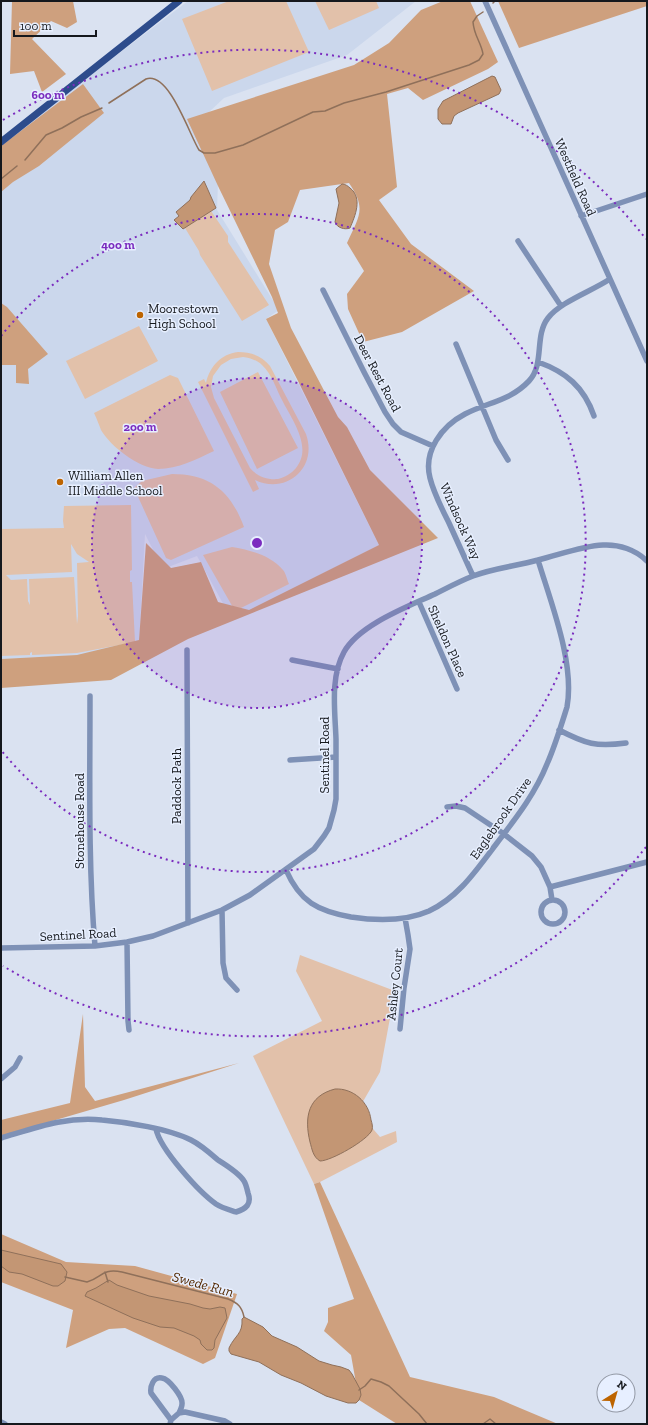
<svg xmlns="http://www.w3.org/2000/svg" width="648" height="1425" font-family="'Zilla Slab',serif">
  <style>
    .built { fill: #cbd7ec }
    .green { fill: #e2c1aa; fill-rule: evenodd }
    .forest { fill: #cea07e }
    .water { fill: #c39674; stroke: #8f705a }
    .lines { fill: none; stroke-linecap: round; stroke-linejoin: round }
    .stream { stroke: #8f705a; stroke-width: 1.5 }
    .minor { stroke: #7e91b6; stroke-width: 5.5 }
    .major { stroke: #2d4c8c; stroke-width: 7 }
    .ring { fill: none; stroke: #7b2cbf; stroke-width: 2; stroke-dasharray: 2 4 }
    .poi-dot { fill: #bd6400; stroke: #e7efff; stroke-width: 1.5 }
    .labels { text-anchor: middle; stroke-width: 3; stroke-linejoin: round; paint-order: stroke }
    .street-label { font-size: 13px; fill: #15181d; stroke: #e7efff }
    .poi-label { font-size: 13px; fill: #15181d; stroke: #e7efff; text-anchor: start }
    .water-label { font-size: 14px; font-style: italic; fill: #542900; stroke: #e7efff }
    .centre { fill: #7b2cbf; stroke: #e7efff; stroke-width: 2 }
    .ring-label { font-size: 12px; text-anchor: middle; font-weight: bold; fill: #7b2cbf; stroke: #e7efff; stroke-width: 3; stroke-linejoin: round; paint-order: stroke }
  </style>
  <rect width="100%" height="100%" fill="#dae2f1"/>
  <path class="built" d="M188,1H416L347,55L224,98L192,128L218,182L217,210L279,310L266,319L379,545L232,620L197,556L163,569L145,534L139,645L82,655L1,659V143Z"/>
  <path class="green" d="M229,1H286L309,52L212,91L182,19Z
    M315,1H376L379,8L329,30Z
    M211,211L228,236V242L269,305L242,321L200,255L199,251L185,228Z
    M139,326L158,361L85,399L66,361Z
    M238,352C251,352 262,356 270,366L306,434C318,468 286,495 255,480L259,489L253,492L198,382L204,379L206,383C210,366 221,354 238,352ZM243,357C250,358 257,360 262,365C272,374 276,389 282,400C292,420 313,447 296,468C291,474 285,477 278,479C267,480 257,476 250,468L214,398L211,387L213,376L221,365L231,359Z
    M258,372L298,448L257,469L220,392Z
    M170,375L178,378L214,451C197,459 178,469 158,469C139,468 111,447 101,430C99,425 97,419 94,413Z
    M172,474C211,474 231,492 244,527L171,560L166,558L134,488L142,481Z
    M131,505L132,570L130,571V582H132L135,642L77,653L32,655V652L30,653V655L1,656V529L64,528L63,521L64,506ZM71,544L77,554L89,562L77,563L78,616L77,624L74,577L29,579L30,605L28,601L27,579L11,580L6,575L72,572Z
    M232,547C250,550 270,555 283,570C286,573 287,580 289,584L235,611L203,555Z
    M300,955L395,991L380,1072L361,1105L368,1123L380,1137L396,1131L397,1142L320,1182L314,1184L253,1056L322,1021L296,971Z"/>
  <path class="forest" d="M12,1H73L77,22L67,28L51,21L32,39L66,74L42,92L34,71L10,74Z
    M443,1H470L498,62L488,69L423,100L408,88L387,94L397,187L379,200L411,244L474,291L402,332L363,342L348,309L347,294L364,271L347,243C359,216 367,209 349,183L300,190L288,222L275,230L269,264L291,328L338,417L347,427L370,470L438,538L188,639L111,680L1,688V659L77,655L139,640L146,543L171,568L201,562L218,602L249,610L379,545L298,381L266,319L278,313L272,297L218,186L187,119L354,65L389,43L421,10Z
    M498,1H647V6L519,48Z
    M83,84L104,113L39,166L13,182L1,192V146Z
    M1,303L7,307L48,354L28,369L29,384L16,383V365H1Z
    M83,1014L85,1087L95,1101L239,1063L124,1100L1,1136V1120L70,1103Z
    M320,1182L410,1377L494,1397L558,1424H397L359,1400L351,1355L324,1331L328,1322V1308L354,1299L314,1184Z
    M1,1234L66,1262L135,1266L237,1294L215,1358L203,1364L125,1328L109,1329L66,1348L73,1310L1,1282Z"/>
  <path class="water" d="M492,76L495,77L501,90L499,94L458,113L454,116L451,124H442L438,119V109L443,101Z
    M204,181L216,208L183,229L174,220L179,216L176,212L190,200L191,197Z
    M342,184C345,184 348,186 350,188C363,198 355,216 350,228C345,230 337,228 335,222L339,203L336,189Z
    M335,1089C353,1088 369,1102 371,1120C372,1123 373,1127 372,1130C368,1140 331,1161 320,1161C313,1157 312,1149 310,1142C304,1117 308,1096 335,1089Z
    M1,1250L61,1264L67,1272L65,1281L58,1286H53L22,1274L9,1272L1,1266Z
    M109,1280L117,1285L149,1296L190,1304L203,1308L210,1309L220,1307L225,1308L227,1318L215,1340L214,1348L212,1350H207L201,1344L200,1340L194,1336L174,1328L160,1327L133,1318L85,1296L87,1292L96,1288Z
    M244,1317L263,1327L272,1336L297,1347L319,1361L332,1365L341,1367L349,1370L352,1374L360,1389L361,1395L359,1400L356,1403H348L326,1396L301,1383L281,1375L259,1362L231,1354L229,1351V1348C235,1335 243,1334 242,1319Z"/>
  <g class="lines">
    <path class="stream" d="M493,3L495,1
      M109,103L146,79C169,71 189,134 199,150L204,153H215L243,145L313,112L325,111L344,103L386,92L469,65L479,60L483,54C481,42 474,36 473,22L477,16L483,12
      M25,160L46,135L62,128L81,117L102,108
      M1,179L17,166
      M105,1272L108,1282
      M65,1277L87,1282C102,1278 101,1268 122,1272L228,1299C238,1303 242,1307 244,1317
      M359,1390L365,1386L371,1379L381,1382L389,1386L419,1414L427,1424
      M483,1424L490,1419L496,1424"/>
    <path class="minor" d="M485,1L647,361
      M581,216L647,194
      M518,241L561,306
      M323,290L364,372L385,412L393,424L401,432L433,446
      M456,344L496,440L508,460
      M538,362C566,372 584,387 594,416
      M473,576C465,558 457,541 449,523C442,509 434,494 430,478C423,451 442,426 465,414C488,402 510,401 529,381C545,364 534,336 548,318C560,302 592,291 610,279
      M419,602L457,689
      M187,650L188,923
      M292,660L338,669
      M90,696C90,779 88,863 95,946
      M559,730C586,744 596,747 626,743
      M290,760L336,757
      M447,807L456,806L465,808L504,834L532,856L541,867L550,887L552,900
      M286,870C300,902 318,911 351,917C377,921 404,922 429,911C459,897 477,869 497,843C516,818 535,794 547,764C555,746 561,726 567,707C575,663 551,603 538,560
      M550,887L647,862
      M541 912a12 12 0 1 1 24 0a12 12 0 1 1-24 0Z
      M222,910L223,963L226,978L237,990
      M127,942L128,1021L129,1030
      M1,948L95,946L127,942L153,936L222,910L250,895L314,849L324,836L329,828L334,810L336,799C336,779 336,759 336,739C335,711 330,677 344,652C359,625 407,607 435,594C447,588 460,581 473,576C494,568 517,566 538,560C559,555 581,546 603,545C619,544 636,550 647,561
      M400,1029L404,988L410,949L408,935L405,918
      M1,1079L15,1067L20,1058
      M1,1138C35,1128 66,1116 102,1120C126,1122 170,1129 191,1140C201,1145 210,1153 218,1160C226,1165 239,1173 244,1181C246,1184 247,1189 248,1193C252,1204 246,1209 236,1212C230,1210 222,1208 216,1204C199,1192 160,1149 156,1129
      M171,1420L151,1393C150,1387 153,1376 162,1378C169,1379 183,1397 182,1404C182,1407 180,1411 179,1413
      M1,1422L5,1424
      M170,1424L171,1420L179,1413L185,1412L225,1421L230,1424"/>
    <path class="major" d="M1,142L179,1"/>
  </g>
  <circle cx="257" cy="543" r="165" fill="#7b2cbf" fill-opacity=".12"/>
  <g class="ring">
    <circle cx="257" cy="543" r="165"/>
    <path d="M1 336A329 329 0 1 1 1 750"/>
    <path d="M646 847A494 494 0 0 1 3 966M3 120A494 494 0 0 1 646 239"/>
  </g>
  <g class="poi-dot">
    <circle cx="140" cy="315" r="4"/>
    <circle cx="60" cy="482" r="4"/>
  </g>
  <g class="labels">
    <g class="street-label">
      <text transform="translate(576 177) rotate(66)" y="5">Westfield Road</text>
      <text transform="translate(378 373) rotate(62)" y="5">Deer Rest Road</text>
      <text transform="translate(461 521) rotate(66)" y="5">Windsock Way</text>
      <text transform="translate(448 641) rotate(66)" y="5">Sheldon Place</text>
      <text transform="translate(324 755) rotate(-90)" y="5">Sentinel Road</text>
      <text transform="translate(176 786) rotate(-90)" y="5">Paddock Path</text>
      <text transform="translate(500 818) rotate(-55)" y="5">Eaglebrook Drive</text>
      <text transform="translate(79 821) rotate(-90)" y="5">Stonehouse Road</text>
      <text transform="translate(78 934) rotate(-3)" y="5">Sentinel Road</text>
      <text transform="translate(394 984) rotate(-84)" y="5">Ashley Court</text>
    </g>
    <g class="poi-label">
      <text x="148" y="313">Moorestown<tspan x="148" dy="15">High School</tspan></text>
      <text x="68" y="480">William Allen<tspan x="68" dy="15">III Middle School</tspan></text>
    </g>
    <g class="water-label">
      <text transform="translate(203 1284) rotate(15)" y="5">Swede Run</text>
    </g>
  </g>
  <circle cx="257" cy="543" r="6" class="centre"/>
  <g class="ring-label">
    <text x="48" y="99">600 m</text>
    <text x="118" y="249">400 m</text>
    <text x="140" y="431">200 m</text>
  </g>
  <rect width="648" height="1425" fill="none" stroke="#15181d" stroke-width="4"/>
  <g transform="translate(616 1393) rotate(37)"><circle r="19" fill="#e7efff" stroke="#9399a5"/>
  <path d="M0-3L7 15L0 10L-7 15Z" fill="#bd6400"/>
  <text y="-6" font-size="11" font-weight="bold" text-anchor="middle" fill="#15181d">N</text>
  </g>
  <path d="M14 30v6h82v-6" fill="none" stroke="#15181d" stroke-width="2"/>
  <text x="20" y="30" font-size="12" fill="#15181d" stroke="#e7efff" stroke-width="3" paint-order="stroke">100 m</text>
</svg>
